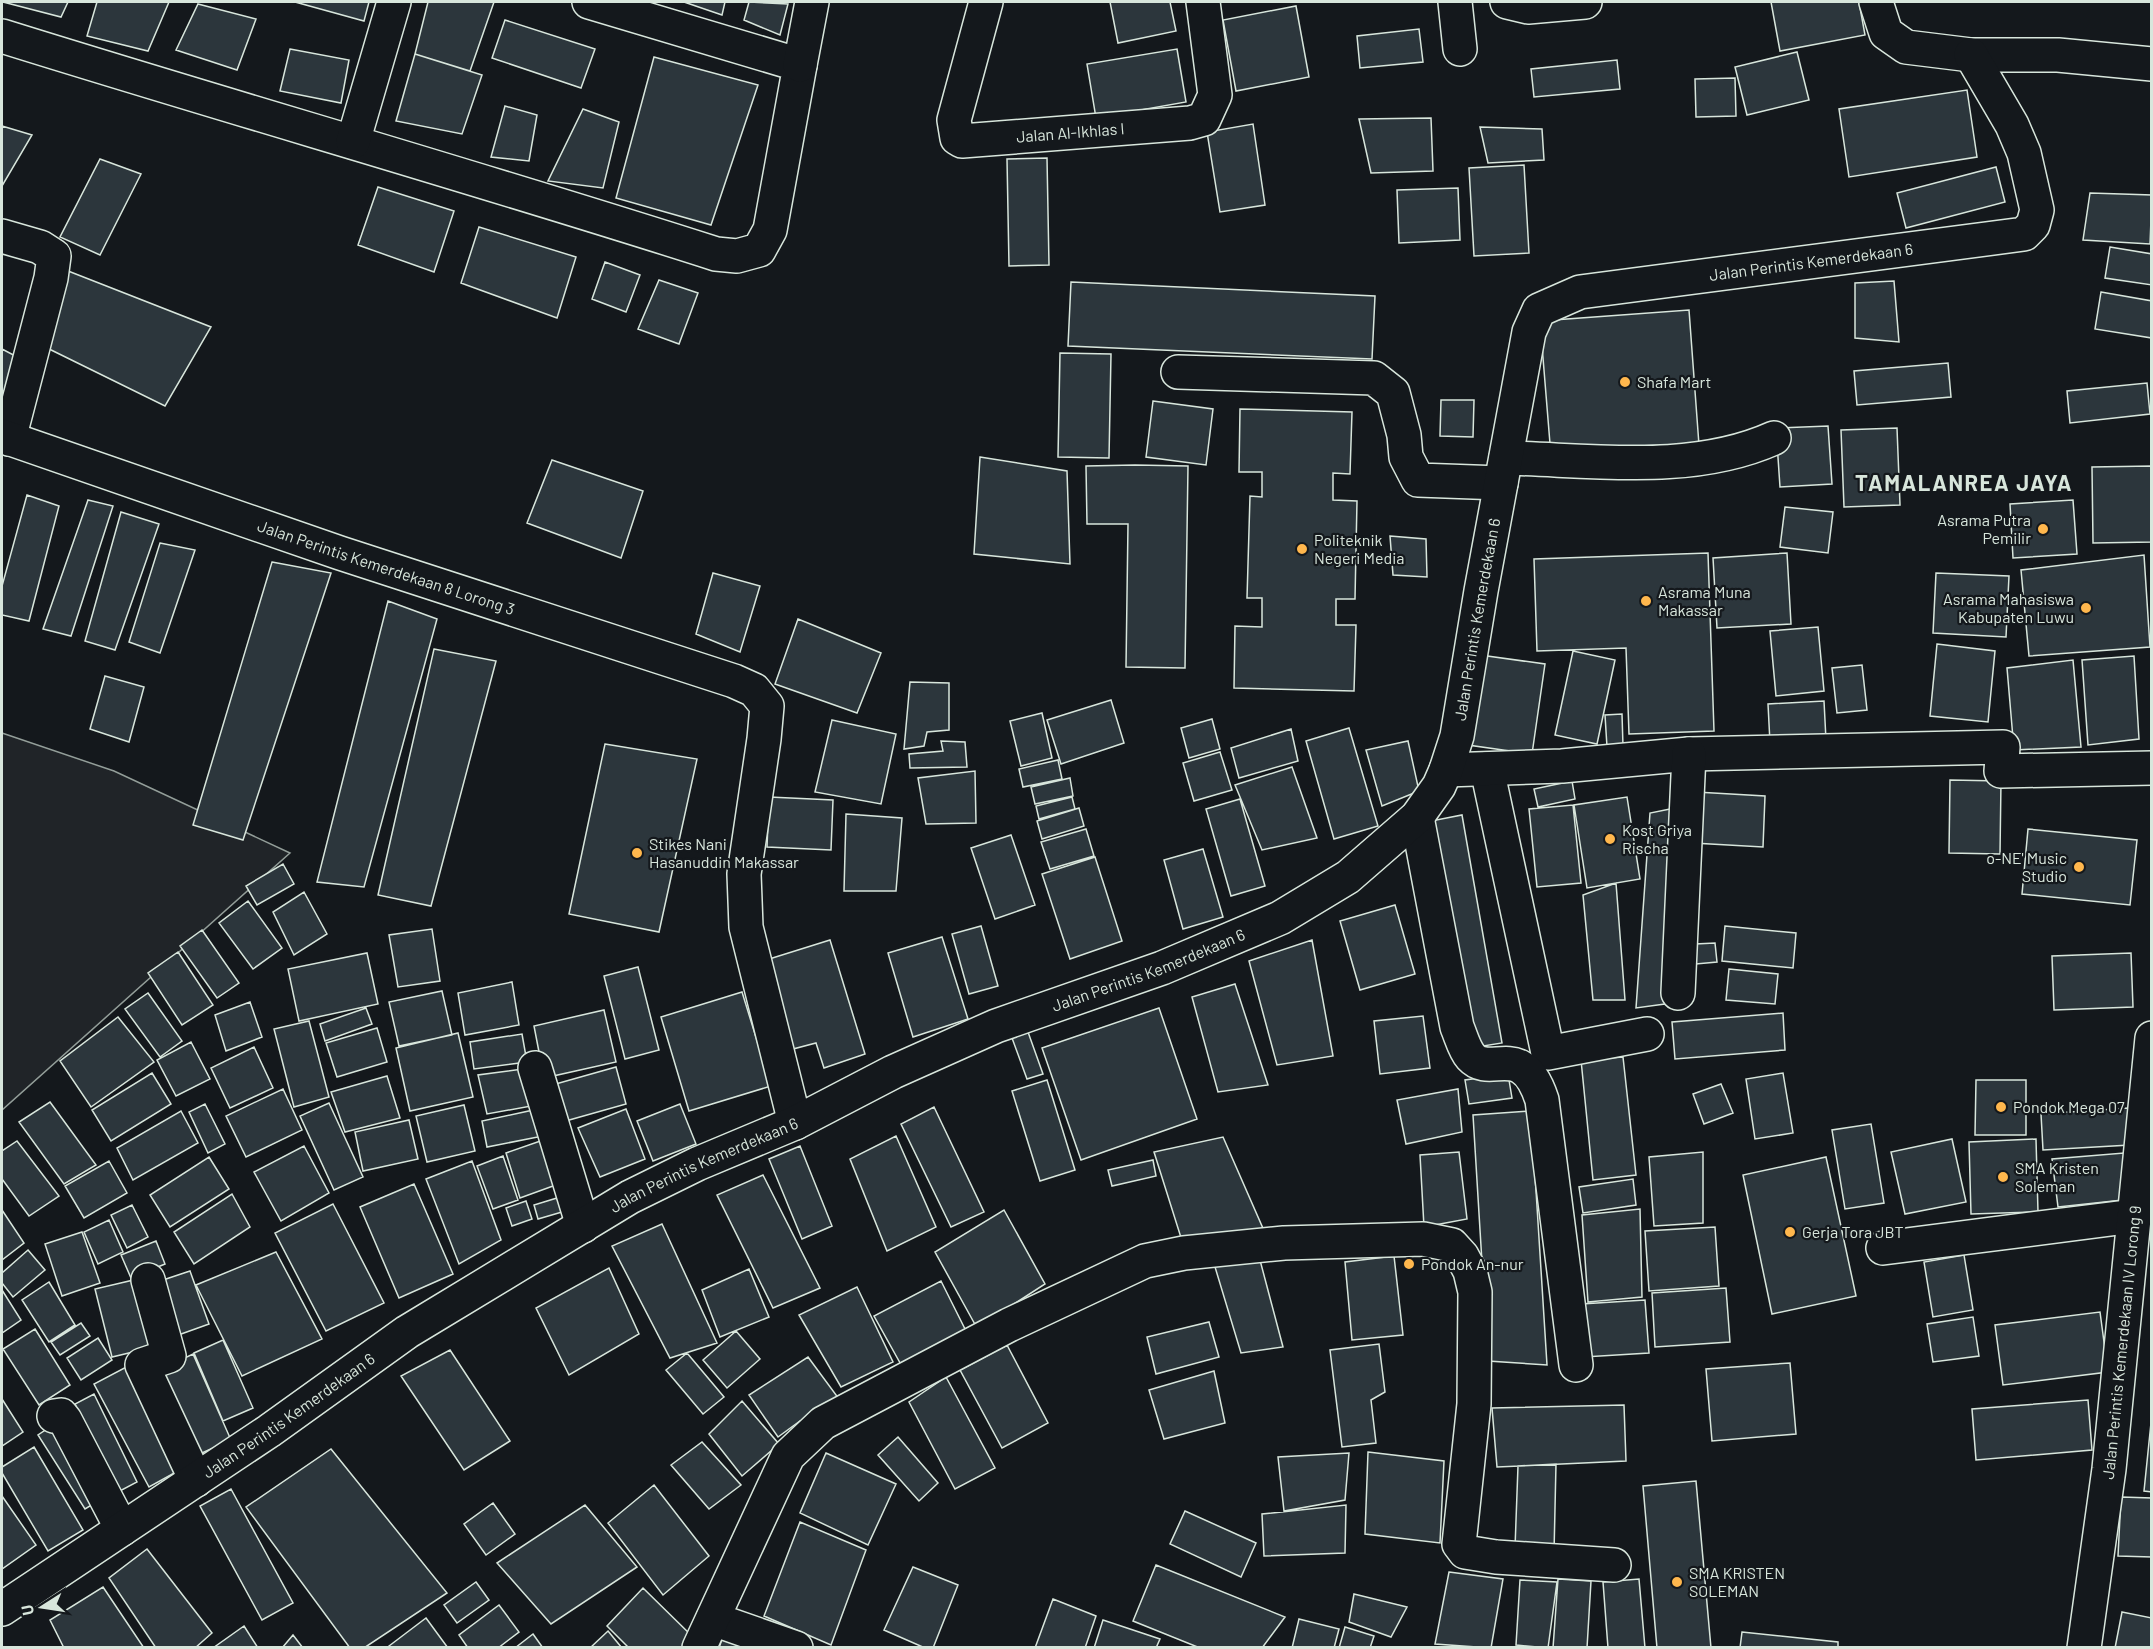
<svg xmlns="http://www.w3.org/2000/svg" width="2153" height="1649" font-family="Barlow,sans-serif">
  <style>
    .green { fill: #202428; stroke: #939e99; stroke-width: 1.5 }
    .building { fill: #2c363c; stroke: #d8e6dc; stroke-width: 1.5 }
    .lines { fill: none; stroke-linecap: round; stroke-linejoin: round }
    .minor-casing { stroke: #d8e6dc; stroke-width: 36 }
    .minor { stroke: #14181c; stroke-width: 33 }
    .poi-dot { fill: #ffb74d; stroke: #14181c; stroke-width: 2 }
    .labels { text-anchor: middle; stroke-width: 4.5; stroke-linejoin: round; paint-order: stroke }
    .street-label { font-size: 16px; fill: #d8e6dc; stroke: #14181c }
    .poi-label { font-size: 16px; fill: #d8e6dc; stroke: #14181c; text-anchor: start }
    .district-label { font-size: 22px; font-weight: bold; letter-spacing: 1.5px; fill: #d8e6dc; stroke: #14181c }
  </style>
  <rect width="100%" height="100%" fill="#14181c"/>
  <path class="green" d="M2,733L114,771L290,853L2,1110Z"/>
  <path class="building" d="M3,2H68L61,17Z
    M97,2H169L148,51L87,36Z
    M295,2H369L364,21Z
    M428,2H494L470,71L415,54Z
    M684,2H725L722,15Z
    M749,2L788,4L780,35L744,20Z
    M1110,2H1170L1176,31L1118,43Z
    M1771,2H1859L1865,35L1780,51Z
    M198,4L256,19L237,70L176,50Z
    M1296,6L1309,77L1236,91L1223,20Z
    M505,20L595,49L581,88L492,58Z
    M1419,29L1423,62L1360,68L1357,36Z
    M290,49L349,60L341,103L280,91Z
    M1177,49L1186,102L1096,118L1087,64Z
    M1797,52L1809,100L1747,115L1735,67Z
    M415,54L482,75L462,134L396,121Z
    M654,57L758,85L711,225L616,198Z
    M1617,60L1620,89L1534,97L1531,69Z
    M1735,78L1736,116L1696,117L1695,79Z
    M1967,90L1977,157L1849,177L1839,109Z
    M505,106L537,115L529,161L491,157Z
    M583,109L619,122L603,188L548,181Z
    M1431,118L1433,171L1371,173L1359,119Z
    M1253,124L1265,205L1220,212L1207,132Z
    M2,126L32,135L2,186Z
    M1480,127L1542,129L1544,160L1488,163Z
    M1047,158L1049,265L1009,266L1007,159Z
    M100,159L141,174L100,255L60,237Z
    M1524,165L1529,253L1474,256L1469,168Z
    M1996,167L2005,202L1906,228L1897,193Z
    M378,187L454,211L434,272L358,245Z
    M1458,188L1460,240L1399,243L1397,190Z
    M2090,193L2152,195L2150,244L2083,240Z
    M479,227L576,257L557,318L461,283Z
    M2110,247L2152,254V285L2105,278Z
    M605,262L640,275L626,312L592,299Z
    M63,269L211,327L165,406L39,344Z
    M659,280L698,293L679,344L638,329Z
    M1894,281L1899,342L1855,338V283Z
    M1071,282L1375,296L1372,359L1068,346Z
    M2101,292L2152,301V338L2095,329Z
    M1689,310L1699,445L1551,456L1540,321Z
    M2,349L25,361L2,404Z
    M1060,353L1111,354L1109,458L1058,457Z
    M1948,363L1951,397L1857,405L1854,371Z
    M2147,383L2150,414L2070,423L2067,391Z
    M1441,400H1474L1473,437L1440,436Z
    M1153,401L1213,409L1206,465L1146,457Z
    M1240,409L1352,412L1350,474L1333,473V500L1357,501L1355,599H1336V625H1356L1354,691L1234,688L1235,626L1262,627V598H1247L1250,496L1262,497V472H1239Z
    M1828,426L1832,484L1780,487L1776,428Z
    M1897,428L1900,505L1844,507L1841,430Z
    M980,457L1067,471L1070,564L974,554Z
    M552,460L643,491L621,558L527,523Z
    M1135,465L1188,466L1185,668L1126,667L1128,524H1087L1086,466Z
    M2152,466V542L2093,543L2092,467Z
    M27,495L59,506L29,621L2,615V586Z
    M88,500L113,506L71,636L43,629Z
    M2073,500L2077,554L2013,558L2010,504Z
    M1785,507L1833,512L1828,553L1780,547Z
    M121,512L159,524L115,650L85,641Z
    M1390,536L1426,539L1427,577L1393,575Z
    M160,543L195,550L160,653L129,642Z
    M1708,553L1714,731L1629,734L1626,648L1537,651L1534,559Z
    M1787,553L1791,624L1717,628L1713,558Z
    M2144,555L2150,647L2029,656L2021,570Z
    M272,562L331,573L243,840L193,825Z
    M713,573L760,586L740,652L696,634Z
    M1936,573L2009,576L2006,637L1933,633Z
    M388,601L437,619L364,887L317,882Z
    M798,619L881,653L857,713L775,684Z
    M1818,627L1824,691L1776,696L1770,631Z
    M1937,644L1995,651L1988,722L1930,716Z
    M434,649L496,661L431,906L378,895Z
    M1573,651L1615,660L1597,744L1555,735Z
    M1480,655L1545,664L1532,754L1468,745Z
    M2134,656L2139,739L2088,745L2082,660Z
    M2073,660L2081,747L2014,750L2007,668Z
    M1862,665L1867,710L1837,713L1832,668Z
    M105,676L144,687L129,742L90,729Z
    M910,682L949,683V730L927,732L924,746L904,749Z
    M1111,700L1124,743L1061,764L1047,720Z
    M1824,701L1826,740L1770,743L1768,704Z
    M1042,713L1052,758L1021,766L1010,721Z
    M1622,714L1623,746L1607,747L1605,715Z
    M1212,719L1220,749L1189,758L1181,728Z
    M832,720L896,734L881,804L815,792Z
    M1349,728L1378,826L1334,839L1306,741Z
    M1291,729L1298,761L1239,778L1231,748Z
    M941,741L965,742L967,767L910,768L909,754L943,751Z
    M1408,741L1419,791L1382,806L1366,750Z
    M605,744L697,759L659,932L569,914Z
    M1220,752L1232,790L1194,801L1183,763Z
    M1058,760L1062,779L1023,787L1019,769Z
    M1292,767L1317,838L1262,850L1235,785Z
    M975,771L976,823L926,824L918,778Z
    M1070,778L1073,796L1035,804L1031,787Z
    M1950,780L2001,781L2000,854L1949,853Z
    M1572,781L1575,799L1538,807L1534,789Z
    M1696,792L1765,796L1763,847L1693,843Z
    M769,797L833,800L831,850L767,847Z
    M1072,797L1075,809L1039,819L1036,806Z
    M1627,797L1640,879L1587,888L1574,805Z
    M1240,799L1265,886L1231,896L1206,809Z
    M1573,805L1581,883L1537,887L1529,809Z
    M1680,807L1672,1003L1636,1008L1650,813Z
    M1079,808L1084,826L1042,839L1037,821Z
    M846,814L902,818L896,891H844Z
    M1462,815L1502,1043L1471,1048L1431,821Z
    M1086,829L1094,856L1050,869L1041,842Z
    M2028,829L2137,840L2130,905L2022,894Z
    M1011,835L1035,905L995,919L971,848Z
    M1203,849L1223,917L1183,929L1164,860Z
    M1095,857L1122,941L1070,959L1042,874Z
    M283,864L294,884L257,905L246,886Z
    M1616,883L1625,1000H1593L1583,895Z
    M304,892L327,934L294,955L273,912Z
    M248,901L282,948L253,969L219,923Z
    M1395,905L1415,974L1360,990L1340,921Z
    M981,926L998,986L969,994L952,934Z
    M1725,926L1796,933L1793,968L1722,961Z
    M432,929L440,981L398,987L389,935Z
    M202,930L239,983L217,998L180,946Z
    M942,937L968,1019L913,1037L888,953Z
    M830,940L865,1054L824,1068L816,1043L793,1049L766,960Z
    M1312,940L1333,1056L1277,1065L1249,961Z
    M1715,943L1717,962L1696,964L1695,944Z
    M178,952L213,1005L182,1025L148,973Z
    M367,953L378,1004L299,1021L288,969Z
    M2131,953L2133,1007L2054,1010L2052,956Z
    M638,967L659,1050L625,1059L604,976Z
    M1729,969L1778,974L1775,1004L1726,1000Z
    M512,982L519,1025L465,1035L458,993Z
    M1235,984L1268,1085L1218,1092L1192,997Z
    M442,991L452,1035L399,1046L389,1002Z
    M742,992L771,1086L689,1111L661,1017Z
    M148,993L182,1041L160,1057L125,1009Z
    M250,1002L262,1037L226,1051L215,1015Z
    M366,1008L372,1024L325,1041L320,1024Z
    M1159,1008L1197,1119L1081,1160L1042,1048Z
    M604,1010L616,1062L544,1078L534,1026Z
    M1783,1013L1785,1050L1675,1059L1672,1022Z
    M1423,1016L1430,1068L1380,1074L1374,1021Z
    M118,1017L154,1062L91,1107L60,1061Z
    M309,1021L329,1097L294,1107L274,1029Z
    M377,1028L387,1062L337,1077L326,1043Z
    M1028,1032L1043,1074L1027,1079L1012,1038Z
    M458,1033L473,1097L410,1111L396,1048Z
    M522,1034L527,1062L474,1069L470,1042Z
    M191,1042L210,1079L176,1096L157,1060Z
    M254,1047L273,1088L230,1108L211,1068Z
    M1623,1057L1636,1175L1593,1180L1581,1060Z
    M616,1067L626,1104L555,1124L545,1087Z
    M530,1068L537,1105L487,1114L478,1075Z
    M152,1073L171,1104L111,1141L92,1110Z
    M1783,1073L1793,1133L1755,1139L1746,1079Z
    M1508,1074L1512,1098L1469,1104L1465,1080Z
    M387,1076L400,1118L345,1132L331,1092Z
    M1047,1080L1075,1170L1040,1181L1012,1091Z
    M1976,1080H2026V1135H1975Z
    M1721,1084L1733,1113L1704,1124L1693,1094Z
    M283,1089L302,1130L246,1157L226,1116Z
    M1458,1089L1462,1132L1406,1144L1397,1100Z
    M50,1102L96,1165L64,1184L19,1122Z
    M329,1103L363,1177L334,1190L300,1116Z
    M205,1104L225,1144L208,1153L189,1112Z
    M680,1104L696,1144L653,1161L637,1121Z
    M464,1105L475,1151L427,1162L416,1116Z
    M934,1107L984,1212L951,1227L901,1124Z
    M2128,1108L2130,1145L2043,1150L2041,1114Z
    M538,1109L543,1136L487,1147L482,1121Z
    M626,1109L645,1159L600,1177L578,1128Z
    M181,1111L198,1143L133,1180L117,1148Z
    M1531,1111L1547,1365L1488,1361L1473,1115Z
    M409,1120L418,1159L363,1171L355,1132Z
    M1871,1124L1884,1203L1845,1209L1832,1130Z
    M896,1136L936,1227L887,1251L850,1159Z
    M1223,1137L1265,1233L1183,1244L1154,1152Z
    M549,1138L564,1182L520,1198L506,1153Z
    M1952,1139L1966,1202L1905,1214L1891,1152Z
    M2036,1139L2038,1212L1971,1214L1969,1142Z
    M17,1141L59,1196L29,1216L2,1179V1151Z
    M304,1146L329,1193L281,1221L254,1172Z
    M800,1146L832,1226L802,1239L769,1159Z
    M1459,1152L1467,1219L1424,1227L1420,1155Z
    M1703,1152V1223L1654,1226L1649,1157Z
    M2124,1153L2123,1200L2058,1207L2052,1159Z
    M503,1156L518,1200L493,1209L477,1166Z
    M209,1157L229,1189L170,1227L150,1195Z
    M1826,1157L1856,1296L1772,1314L1743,1175Z
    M1153,1160L1156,1176L1112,1186L1108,1170Z
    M109,1161L127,1193L84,1218L65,1186Z
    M472,1161L501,1240L459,1264L426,1179Z
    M763,1175L820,1288L773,1308L717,1195Z
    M1633,1179L1636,1205L1583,1213L1579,1187Z
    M414,1184L453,1274L399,1298L360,1207Z
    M232,1194L250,1227L194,1264L174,1232Z
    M557,1198L562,1212L538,1219L534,1205Z
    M526,1201L532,1219L512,1226L506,1208Z
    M333,1204L384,1303L326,1331L275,1233Z
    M132,1205L148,1237L127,1248L111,1215Z
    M1640,1209L1642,1297L1588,1302L1582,1215Z
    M2,1210L24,1243L2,1260Z
    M1004,1210L1045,1284L977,1328L935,1252Z
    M109,1220L123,1252L98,1264L84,1232Z
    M662,1224L717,1343L670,1358L612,1246Z
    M1715,1227L1719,1286L1649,1291L1645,1231Z
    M82,1232L100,1283L62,1296L45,1244Z
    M156,1241L165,1264L131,1278L121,1255Z
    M1256,1245L1283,1347L1241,1353L1212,1257Z
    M28,1250L45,1270L13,1297L2,1283V1273Z
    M276,1252L322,1339L242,1376L196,1285Z
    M1964,1255L1973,1310L1933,1317L1924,1262Z
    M1394,1256L1403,1335L1352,1340L1345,1262Z
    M609,1268L639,1334L569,1375L536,1308Z
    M749,1269L769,1317L720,1337L702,1290Z
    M190,1271L209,1324L170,1338L151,1284Z
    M142,1278L158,1346L112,1357L95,1289Z
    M941,1281L966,1331L904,1370L874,1316Z
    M49,1282L75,1325L49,1342L22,1300Z
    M857,1287L893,1362L841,1387L799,1315Z
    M1726,1288L1730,1342L1655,1347L1652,1293Z
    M2,1290L21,1320L2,1333Z
    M1645,1300L1649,1353L1584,1357L1581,1304Z
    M2100,1312L2108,1372L2003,1385L1995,1325Z
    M1973,1317L1979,1356L1933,1362L1927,1324Z
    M1209,1322L1219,1357L1156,1374L1147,1337Z
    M81,1323L90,1336L60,1355L51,1342Z
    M35,1329L70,1385L39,1405L3,1349Z
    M736,1331L760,1359L727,1388L703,1360Z
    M98,1338L112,1360L81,1380L67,1358Z
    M223,1340L253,1408L223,1421L194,1353Z
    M1379,1344L1385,1392L1371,1400L1376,1443L1342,1447L1330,1350Z
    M1007,1345L1048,1423L1002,1448L960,1370Z
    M450,1350L510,1441L464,1470L401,1376Z
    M687,1353L724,1397L703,1414L666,1370Z
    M193,1354L231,1440L193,1457L155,1372Z
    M808,1357L842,1403L807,1430L800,1421L778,1437L749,1395Z
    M1790,1363L1796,1434L1712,1441L1706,1369Z
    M132,1364L187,1466L149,1487L94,1384Z
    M1214,1371L1225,1423L1164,1439L1149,1390Z
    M946,1377L995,1468L955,1489L909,1402Z
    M94,1394L137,1482L118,1492L75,1404Z
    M2,1399L23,1432L2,1446Z
    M2088,1400L2092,1450L1976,1460L1972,1409Z
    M742,1401L779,1444L742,1476L709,1434Z
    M1624,1405L1626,1461L1497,1467L1492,1408Z
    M2152,1413V1492L2144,1491Z
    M53,1425L100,1500L85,1509L38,1435Z
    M898,1437L938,1483L919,1501L878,1455Z
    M702,1442L741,1485L709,1509L671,1465Z
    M34,1447L83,1530L48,1551L2,1473V1467Z
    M331,1449L447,1593L364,1648H350L246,1507Z
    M1368,1452L1444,1461L1440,1543L1365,1534Z
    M826,1453L896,1484L868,1545L800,1513Z
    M1349,1453L1345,1500L1284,1511L1278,1457Z
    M1556,1464L1554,1553L1515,1548L1518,1466Z
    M1696,1481L1711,1648H1657L1643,1486Z
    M654,1485L709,1556L663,1595L608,1523Z
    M231,1489L293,1603L262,1620L200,1506Z
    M2,1496L36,1545L2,1569Z
    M2121,1497L2152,1498V1557L2118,1556Z
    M493,1503L515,1534L486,1555L464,1524Z
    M585,1505L637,1567L551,1624L497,1563Z
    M1346,1505L1345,1553L1264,1556L1262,1514Z
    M1185,1511L1256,1543L1241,1577L1170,1544Z
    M800,1522L866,1550L831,1645L764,1616Z
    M147,1549L212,1633L195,1648H156L109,1578Z
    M1156,1565L1285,1617L1262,1648H1200L1133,1621Z
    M913,1567L958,1585L933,1648H925L884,1630Z
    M1449,1572L1503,1579L1491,1648L1435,1644Z
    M1558,1579L1591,1581L1587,1648H1553Z
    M1639,1579L1645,1648H1608L1603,1582Z
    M1520,1580L1557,1582L1548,1648L1516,1645Z
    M476,1582L489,1600L457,1623L444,1605Z
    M103,1587L144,1648H64L50,1620Z
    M643,1588L696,1640L688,1648H629L607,1626Z
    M1354,1594L1407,1607L1391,1637L1349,1622Z
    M1053,1599L1096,1616L1085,1648H1035Z
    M499,1605L519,1632L498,1648H468L459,1635Z
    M2122,1612L2152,1618V1648H2115Z
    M426,1618L448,1648H391L389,1646Z
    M1299,1619L1339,1629L1334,1648H1292Z
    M1103,1620L1160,1639L1156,1648H1094Z
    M244,1626L258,1648H213Z
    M1345,1627L1374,1636L1370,1648H1339Z
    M608,1631L622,1648H590Z
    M1742,1632L1838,1642V1648H1740Z
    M533,1634L543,1648H515Z
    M293,1635L303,1648H282Z
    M723,1636L755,1648H719Z"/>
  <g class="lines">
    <defs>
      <g id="minor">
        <path id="s1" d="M986,2L954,120L957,138L962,141L1190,123L1204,119L1215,95L1203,2"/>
        <path d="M1455,2L1460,49"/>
        <path d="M1507,2L1528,7L1585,2"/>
        <path d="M1876,2L1886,33L1906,47L1971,55H2058L2152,64"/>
        <path d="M2,36C239,110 479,178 716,254L737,256L759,250L770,230L800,65L589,2"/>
        <path d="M800,65L812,2"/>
        <path d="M353,142L394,2"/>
        <path d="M2,236L40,247L54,256L51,278L9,439"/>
        <path d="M1178,372L1374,378L1393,393L1404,435L1406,457L1418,480L1501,483"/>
        <path id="s2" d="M2,436L340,553L734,681L754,690L767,706L764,739L744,874L746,927L795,1123"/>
        <path d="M1506,458C1593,460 1692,475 1774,438"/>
        <path d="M1487,769L1548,1053L1647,1034"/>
        <path d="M1446,770L1562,766L1689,754L2003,747L2001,771L2152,768"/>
        <path d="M1417,817L1457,1027C1461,1036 1464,1049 1471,1057C1491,1079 1522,1038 1542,1100L1576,1365"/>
        <path d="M1678,993L1689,754"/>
        <path d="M535,1068L583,1226"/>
        <path d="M1883,1248L2134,1216"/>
        <path d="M148,1280L169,1356L142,1365L196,1480"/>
        <path d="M54,1416L61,1415L65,1420L122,1529"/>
        <path id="s3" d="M2,1609L269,1431L407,1332L630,1197L697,1164L795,1123L893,1072L996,1026L1162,968L1280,918L1348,877L1417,817L1439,786L1446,770L1457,736L1481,591L1529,332L1539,310L1580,292L2024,234L2033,225L2037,210L2024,153L2012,125L1971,55"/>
        <path d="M713,1619L796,1648"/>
        <path d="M699,1648L788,1456L823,1423L1009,1325L1145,1261L1184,1253L1284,1243L1423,1239L1452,1245L1462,1256L1470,1271L1475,1292L1474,1404L1459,1544L1465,1552L1496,1557L1614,1565"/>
        <path id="s4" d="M2084,1648L2109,1469L2152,1038"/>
      </g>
    </defs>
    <use href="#minor" class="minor-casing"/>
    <use href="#minor" class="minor"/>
  </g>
  <g class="poi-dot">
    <circle cx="1625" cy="382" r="6"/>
    <circle cx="2043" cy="529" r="6"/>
    <circle cx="1302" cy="549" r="6"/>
    <circle cx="1646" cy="601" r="6"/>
    <circle cx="2086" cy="608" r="6"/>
    <circle cx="1610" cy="839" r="6"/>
    <circle cx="637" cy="853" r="6"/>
    <circle cx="2079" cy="867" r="6"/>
    <circle cx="2001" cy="1107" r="6"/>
    <circle cx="2003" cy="1177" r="6"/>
    <circle cx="1790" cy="1232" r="6"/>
    <circle cx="1409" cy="1264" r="6"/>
    <circle cx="1677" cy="1582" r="6"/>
  </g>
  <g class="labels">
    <g class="street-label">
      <text dy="6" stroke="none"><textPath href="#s1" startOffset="255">Jalan Al-Ikhlas I</textPath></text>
      <text dy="6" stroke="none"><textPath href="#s3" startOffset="2434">Jalan Perintis Kemerdekaan 6</textPath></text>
      <text dy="6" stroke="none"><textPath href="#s2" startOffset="406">Jalan Perintis Kemerdekaan 8 Lorong 3</textPath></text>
      <text dy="6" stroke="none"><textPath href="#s3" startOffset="1840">Jalan Perintis Kemerdekaan 6</textPath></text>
      <text dy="6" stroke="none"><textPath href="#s3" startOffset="1318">Jalan Perintis Kemerdekaan 6</textPath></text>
      <text dy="6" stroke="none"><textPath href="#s3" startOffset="832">Jalan Perintis Kemerdekaan 6</textPath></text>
      <text dy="6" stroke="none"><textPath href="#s4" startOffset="308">Jalan Perintis Kemerdekaan IV Lorong 9</textPath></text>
      <text dy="6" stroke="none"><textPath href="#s3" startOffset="346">Jalan Perintis Kemerdekaan 6</textPath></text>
    </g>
    <g class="poi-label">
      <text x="1637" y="388">Shafa Mart</text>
      <text x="2031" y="526" text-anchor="end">Asrama Putra<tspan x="2031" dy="18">Pemilir</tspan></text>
      <text x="1314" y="546">Politeknik<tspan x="1314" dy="18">Negeri Media</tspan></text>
      <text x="1658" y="598">Asrama Muna<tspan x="1658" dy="18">Makassar</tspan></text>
      <text x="2074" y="605" text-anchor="end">Asrama Mahasiswa<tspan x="2074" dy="18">Kabupaten Luwu</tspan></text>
      <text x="1622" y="836">Kost Griya<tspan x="1622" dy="18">Rischa</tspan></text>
      <text x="649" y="850">Stikes Nani<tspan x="649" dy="18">Hasanuddin Makassar</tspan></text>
      <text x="2067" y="864" text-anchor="end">o-NE' Music<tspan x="2067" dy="18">Studio</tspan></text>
      <text x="2013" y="1113">Pondok Mega 07</text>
      <text x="2015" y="1174">SMA Kristen<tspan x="2015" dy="18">Soleman</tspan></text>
      <text x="1802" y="1238">Gerja Tora JBT</text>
      <text x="1421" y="1270">Pondok An-nur</text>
      <text x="1689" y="1579">SMA KRISTEN<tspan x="1689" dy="18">SOLEMAN</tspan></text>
    </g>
    <g class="district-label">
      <text x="1964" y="491">TAMALANREA JAYA</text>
    </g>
  </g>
  <rect width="2153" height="1649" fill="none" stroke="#d8e6dc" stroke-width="6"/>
  <g transform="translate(42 1607) rotate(258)" stroke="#14181c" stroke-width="4.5" paint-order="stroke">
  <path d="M0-4.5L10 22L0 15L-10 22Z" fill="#d8e6dc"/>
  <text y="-9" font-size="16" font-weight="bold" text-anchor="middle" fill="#d8e6dc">U</text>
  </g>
</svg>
